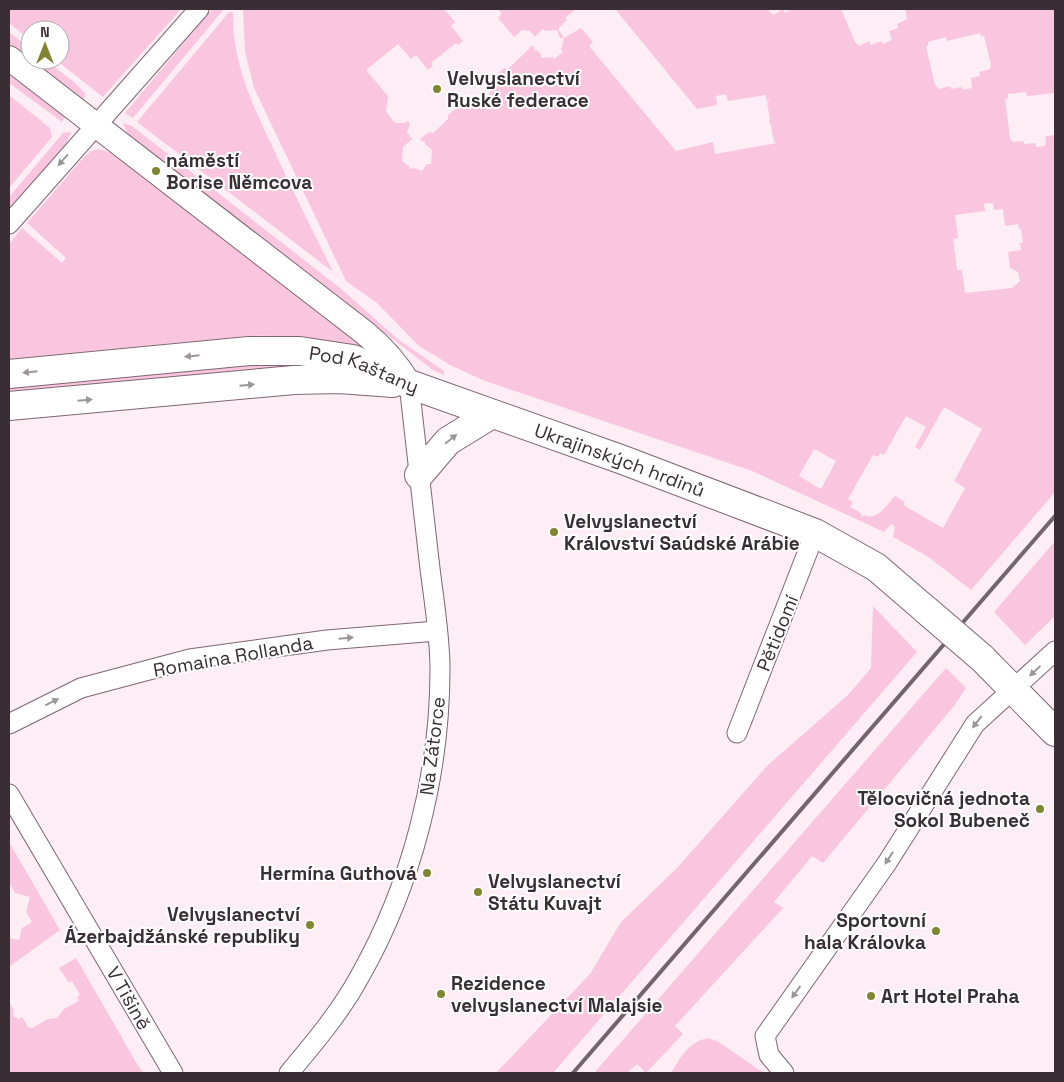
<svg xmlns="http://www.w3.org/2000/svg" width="1064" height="1082" font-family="'Space Grotesk',sans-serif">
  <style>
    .green { fill: #fac6df; fill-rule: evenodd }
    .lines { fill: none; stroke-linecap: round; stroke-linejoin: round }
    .minor-casing { stroke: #7e6772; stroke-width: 21 }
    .tertiary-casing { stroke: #7e6772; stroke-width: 26 }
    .secondary-casing { stroke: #7e6772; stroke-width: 30 }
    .minor { stroke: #fff; stroke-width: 19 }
    .tertiary { stroke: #fff; stroke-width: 24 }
    .secondary { stroke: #fff; stroke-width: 28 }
    .rail { stroke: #72666c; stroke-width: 4 }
    .secondary-bridge-casing { stroke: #7e6772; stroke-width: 30; stroke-linecap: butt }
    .secondary-bridge { stroke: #fff; stroke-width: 28 }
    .oneway { fill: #9c9699 }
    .poi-dot { fill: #818530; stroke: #fff; stroke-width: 2 }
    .labels { text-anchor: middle; stroke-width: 4; stroke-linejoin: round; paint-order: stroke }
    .poi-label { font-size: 19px; font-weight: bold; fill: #382e33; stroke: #fff; text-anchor: start }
    .street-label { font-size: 19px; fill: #382e33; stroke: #fff }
  </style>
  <rect width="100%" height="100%" fill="#fdedf4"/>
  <path class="green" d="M9,9H181L103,97L56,60H60V30H30V40L9,23Z
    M212,9H224L133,118L125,113Z
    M243,9H444L455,22L451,26L463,41L458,45L456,43L431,63L433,66L428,70L416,55L411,59L398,44L366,70L388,96L386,111L395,123H405L408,121L410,124L407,132L412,139L403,147L402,161L409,166V169L415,168L422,171L427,164H431L432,150L425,144V141L423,142L420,139L429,132L433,133L448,119V115L464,102C476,110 497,95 489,81L504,68L508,69L533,45L535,51L537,50L541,54V58L553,57L554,59L563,52L561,50L564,38H560L557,30L545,31L543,29L535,37L530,31L522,30L514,37L498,18L502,14L498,9H576L565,18L567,20L558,29L564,38L581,28L593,42L589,46L676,151L713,142L715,154L777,143L774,142L771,126L774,125H770L769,120L773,119H770L767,103L770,100L767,101L765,95L728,101L726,94L716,96L717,105L697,109L615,9H767L773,15L783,9L785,13L791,9H841L855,42L859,46L869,41L871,45L881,41L883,44L892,40L889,31L898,28L897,24L907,19L905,9H1055V93L1027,96L1026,92L1008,94V98L1005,99L1010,138L1012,142L1024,141V144L1036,143V147L1045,146L1046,136L1055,135V492L971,590L927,556L893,537L895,527L891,524L884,532L752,471L485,381L452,366L419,346L377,303L346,281L254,88L245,52ZM980,33L981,36H984L991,65L990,69L979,72L980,76L971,78L972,88L963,90L962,87L951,89L950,86L939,89L935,85L926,47L928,45V42L946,37L947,41ZM993,203L994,210L1003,209L1005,226L1018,224L1019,229H1021L1023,243H1020L1021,250L1008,252L1010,268L1018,272L1020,281L1012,288L965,293L962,270H957L953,239L958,238L955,215L985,211L984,204ZM944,407L982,429L954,481L965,488L943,528L903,505L905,502L895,496C887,504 877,522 864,515L862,517L861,513L850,507L853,502L848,499L873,455L878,457L880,453L884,455L906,416L926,427L915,447L920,450ZM814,449L836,461L821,489L799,476Z
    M229,12L233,13C232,62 252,104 273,148C292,190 313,231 333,272L137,122Z
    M9,32L30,48V60H45L74,82L85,93L84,102L9,44Z
    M9,71L65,117L62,122L9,83Z
    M9,95L50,128L52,137L9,188Z
    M123,123L132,126L340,288L399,340L444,371V375L433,370L128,135Z
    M71,132L64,149L9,213V197L63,133Z
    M99,149L115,154L360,344L357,346C321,338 286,335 249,336L9,359V244L22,228L62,263L66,258L27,223L83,158L91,151Z
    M256,357L361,365L9,396V380Z
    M1055,541V616L1025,645L994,612Z
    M873,606L917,652L553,1073H496L590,974L621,922L676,869L768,765L848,695L871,668Z
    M946,668L966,688L954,706L823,863L812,856L774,902L783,908L675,1026L683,1034L646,1073L637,1064L627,1073H594Z
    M9,842L60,930L9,967V938L19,940L22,928L32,922L26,912L30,897L15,893L9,883Z
    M76,958L136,1062L143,1073H9V1001L13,1009V1016L19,1019L22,1017L28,1027L32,1028L48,1019L57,1018L64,1009L79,1001L77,997L80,995L72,981L69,983L59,968Z
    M708,1038L717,1041L764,1073H671C681,1057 688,1042 708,1038Z"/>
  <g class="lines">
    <defs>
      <path id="minor" d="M9,224L199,9
        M9,724L81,688L190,659L327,640L437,631
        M737,733L815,533
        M9,794L173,1073
        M289,1073C315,1042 341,1011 360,976C412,884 440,775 440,669C440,633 433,596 429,560C422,502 416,443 409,384
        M784,1073L769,1055L765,1036L887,863L975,724L1055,651"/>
      <path id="tertiary" d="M9,58L365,333C383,348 397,363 409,384"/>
      <g id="secondary">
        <path id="s1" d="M9,374L249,351H300L353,359L409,384L623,460L815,533L876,567L926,610"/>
        <path d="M9,406L294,380L339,379L393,383"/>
        <path d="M419,475L448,441L492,414"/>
        <path d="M982,658L1055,732"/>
      </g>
    </defs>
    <use href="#minor" class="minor-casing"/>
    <use href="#tertiary" class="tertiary-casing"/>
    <use href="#secondary" class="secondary-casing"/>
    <use href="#minor" class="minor"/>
    <use href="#tertiary" class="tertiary"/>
    <use href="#secondary" class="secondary"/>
    <path class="rail" d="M573,1073L1055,516"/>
    <defs>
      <path id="secondary-bridge" d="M926,610L982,658"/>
    </defs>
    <use href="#secondary-bridge" class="secondary-bridge-casing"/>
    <use href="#secondary-bridge" class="secondary-bridge"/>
  </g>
  <defs><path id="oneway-solid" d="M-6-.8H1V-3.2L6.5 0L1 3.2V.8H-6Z" transform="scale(1.25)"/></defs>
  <g class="oneway">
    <use href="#oneway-solid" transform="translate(63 160) rotate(131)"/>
    <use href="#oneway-solid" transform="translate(192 356) rotate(174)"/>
    <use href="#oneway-solid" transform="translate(30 372) rotate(174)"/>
    <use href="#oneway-solid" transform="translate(247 385) rotate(-5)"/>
    <use href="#oneway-solid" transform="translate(85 400) rotate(-5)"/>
    <use href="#oneway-solid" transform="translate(451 439) rotate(-39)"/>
    <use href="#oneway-solid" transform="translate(346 638) rotate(-5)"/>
    <use href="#oneway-solid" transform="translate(1035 671) rotate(137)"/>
    <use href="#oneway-solid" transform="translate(52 702) rotate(-26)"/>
    <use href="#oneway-solid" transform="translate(977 722) rotate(128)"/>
    <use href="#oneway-solid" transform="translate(889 858) rotate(123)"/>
    <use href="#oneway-solid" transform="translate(796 992) rotate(125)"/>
  </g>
  <g class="poi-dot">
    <circle cx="437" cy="89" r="5"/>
    <circle cx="156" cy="171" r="5"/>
    <circle cx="554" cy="532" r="5"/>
    <circle cx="1040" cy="809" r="5"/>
    <circle cx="427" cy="873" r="5"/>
    <circle cx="478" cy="892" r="5"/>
    <circle cx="310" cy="925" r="5"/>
    <circle cx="936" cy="931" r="5"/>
    <circle cx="441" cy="994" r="5"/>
    <circle cx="871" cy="996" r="5"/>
  </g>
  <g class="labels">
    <g class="poi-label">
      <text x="447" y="85">Velvyslanectví<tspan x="447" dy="22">Ruské federace</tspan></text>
      <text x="166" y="167">náměstí<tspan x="166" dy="22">Borise Němcova</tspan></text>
      <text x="564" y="528">Velvyslanectví<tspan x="564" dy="22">Království Saúdské Arábie</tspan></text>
      <text x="1030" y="805" text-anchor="end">Tělocvičná jednota<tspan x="1030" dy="22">Sokol Bubeneč</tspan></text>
      <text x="417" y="880" text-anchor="end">Hermína Guthová</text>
      <text x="488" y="888">Velvyslanectví<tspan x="488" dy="22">Státu Kuvajt</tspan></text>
      <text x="300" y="921" text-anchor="end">Velvyslanectví<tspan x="300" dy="22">Ázerbajdžánské republiky</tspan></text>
      <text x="926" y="927" text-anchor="end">Sportovní<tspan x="926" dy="22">hala Královka</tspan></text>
      <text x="451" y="990">Rezidence<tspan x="451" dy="22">velvyslanectví Malajsie</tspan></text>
      <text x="881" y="1003">Art Hotel Praha</text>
    </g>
    <g class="street-label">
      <text dy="7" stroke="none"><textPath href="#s1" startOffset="359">Pod Kaštany</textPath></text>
      <text dy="7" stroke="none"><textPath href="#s1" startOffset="631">Ukrajinských hrdinů</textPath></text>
      <text transform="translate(777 633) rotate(-68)" y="7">Pětidomí</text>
      <text transform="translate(233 656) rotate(-10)" y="7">Romaina Rollanda</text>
      <text transform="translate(432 746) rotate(-83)" y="7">Na Zátorce</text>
      <text transform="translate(129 998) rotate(60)" y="7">V Tišině</text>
    </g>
  </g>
  <rect width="1064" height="1082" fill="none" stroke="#382e33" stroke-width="20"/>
  <g transform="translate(45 45)"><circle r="24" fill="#ffffff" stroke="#afabad"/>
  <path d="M0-4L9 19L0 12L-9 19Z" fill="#818530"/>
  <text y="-8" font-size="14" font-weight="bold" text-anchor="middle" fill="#382e33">N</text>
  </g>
</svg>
